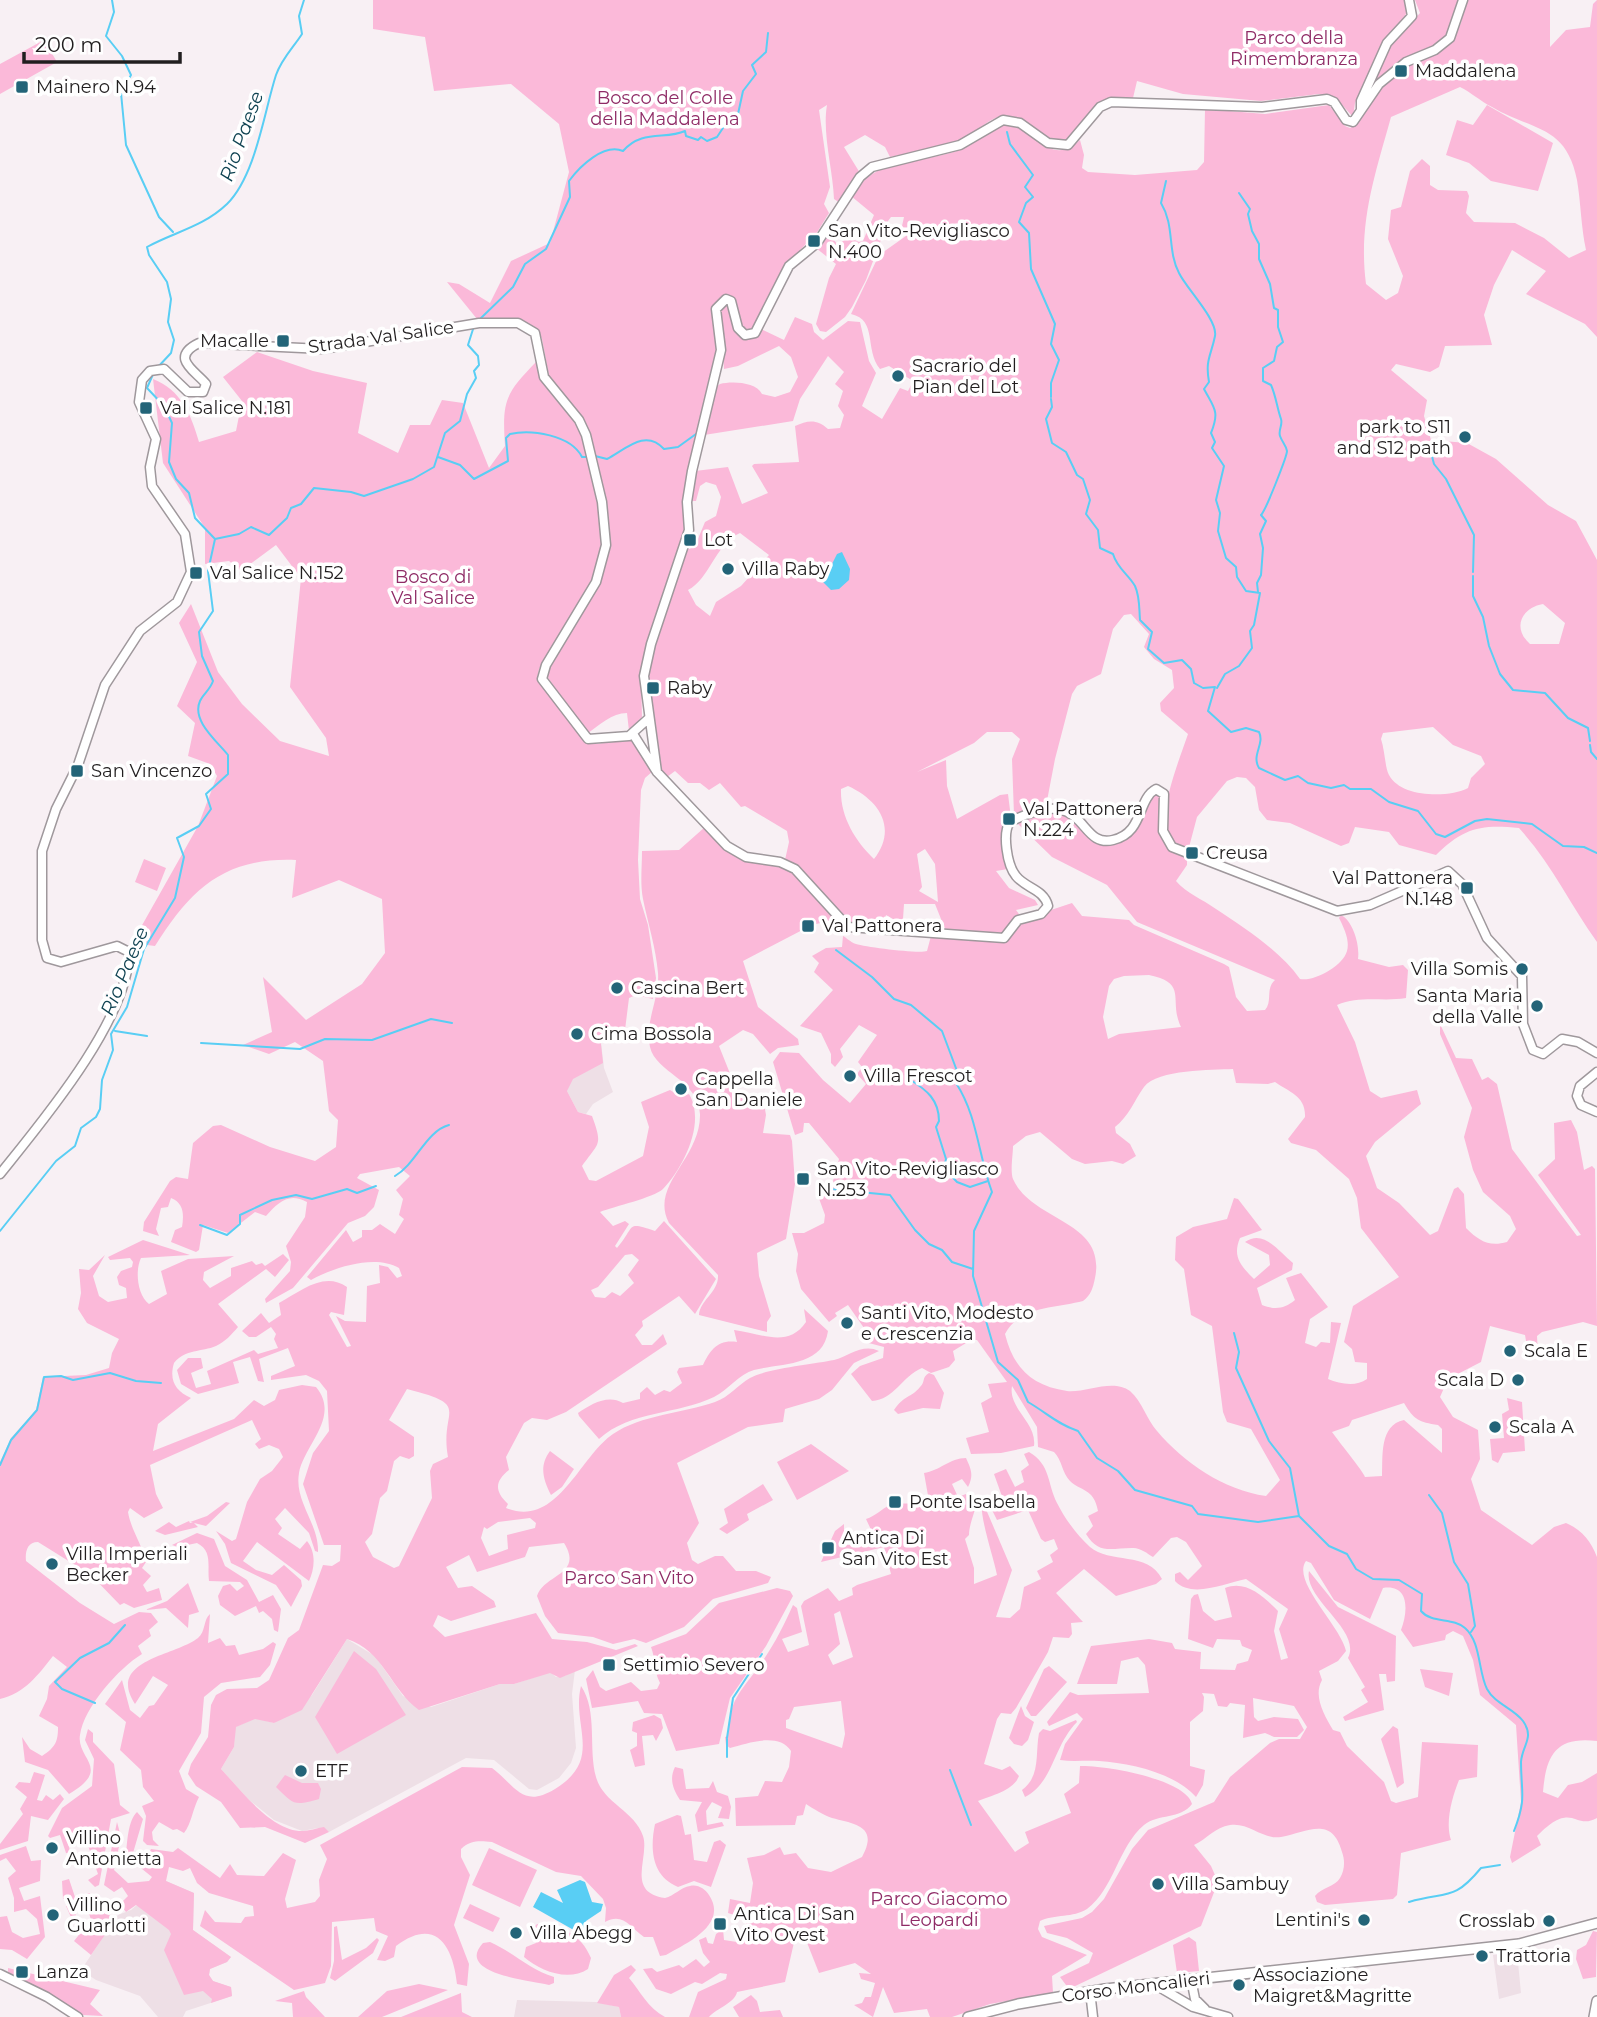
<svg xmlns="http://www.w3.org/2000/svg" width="1597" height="2017" font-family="Montserrat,sans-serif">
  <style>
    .built { fill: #eedfe6 }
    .green { fill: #fbb9d9; fill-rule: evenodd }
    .water { fill: #59cef4 }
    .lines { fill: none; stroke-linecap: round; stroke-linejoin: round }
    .stream { stroke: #59cef4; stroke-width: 2 }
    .tertiary-casing { stroke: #9f989c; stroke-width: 11 }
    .secondary-casing { stroke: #9f989c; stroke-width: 12 }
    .tertiary { stroke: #fff; stroke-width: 8 }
    .secondary { stroke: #fff; stroke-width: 9 }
    .poi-dot { fill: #236478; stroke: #fff; stroke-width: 2.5 }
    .labels { text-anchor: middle; stroke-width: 7; stroke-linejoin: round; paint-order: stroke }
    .park-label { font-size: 18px; fill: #8f2b66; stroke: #fff }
    .poi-label { font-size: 18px; fill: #211e1f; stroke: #fff; text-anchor: start }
    .street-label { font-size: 18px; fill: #211e1f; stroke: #fff }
    .water-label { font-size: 19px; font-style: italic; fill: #0f4352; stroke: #fff }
  </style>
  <rect width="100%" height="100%" fill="#f8f0f4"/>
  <path class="built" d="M600,1034L604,1068L613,1092L593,1104L586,1114L578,1112L567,1091L568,1084Z
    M347,1639L375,1656L403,1696L431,1707L500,1684H514L550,1672L556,1677L565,1676L575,1670L572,1694L576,1748L571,1763L559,1778L537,1790L529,1789L494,1760L466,1758L329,1832L318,1828L302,1831L274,1820L248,1799L221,1769L234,1747L235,1727L255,1718L274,1723L312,1695Z
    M166,1881L194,1893L193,1930L231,1957L227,1962L210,1969L209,1975L213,1981L231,1987L232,1996L186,2011L183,2017H158L140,1996L96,1980L81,1970L118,1915L131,1910Z
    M1517,1952L1521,1993L1499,1999L1493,1955Z
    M517,2000L596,2002L619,2007L621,2017H514Z"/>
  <path class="green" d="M373,0H1405L1409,10L1379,51L1355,103L1353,117L1336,98L1319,94L1261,101L1183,94L1137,81L1133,98L1110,99C1079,130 1072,157 1029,127C1022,122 1013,116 1005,116C991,116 979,130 968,137C947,150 914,152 890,157L885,147L865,135L844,147L860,173L840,203L834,199C833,170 822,133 827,105L819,110L830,187L824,204L829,213L816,234L800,250L801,253L752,332L744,331L733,296H724L713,305L718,346L701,420L687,528L641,676L642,717L629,731L627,713C612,713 599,725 587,734L546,675L600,583L609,547L608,514L589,434L579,414L549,376L542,339L537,329L517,318L477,319L447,282L459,284L490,303L511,261L550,243L569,172L559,124L511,84L434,91L425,37L373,29Z
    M1415,0H1460L1450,30L1442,41L1392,67L1366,98L1389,47L1420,13Z
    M1466,0H1550V47L1566,30L1590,27L1593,4L1597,0V337L1585,324L1526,294L1546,271L1512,250L1494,285L1484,315L1492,345L1445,346L1439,367L1430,372L1396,364L1391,370L1427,400L1424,416L1431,440L1467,443L1496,459L1548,505L1576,521L1597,560V942C1570,904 1551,863 1519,828C1481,824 1463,828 1436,855L1399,845L1389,832L1355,827L1349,843L1341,846L1290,823L1267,820L1259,810L1255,787L1246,778L1237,777L1227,781L1197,817L1188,851C1179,848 1170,844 1167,835C1158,811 1180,758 1188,734L1161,711L1160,703L1174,688L1172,670L1154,659L1144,647L1149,634L1131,614L1124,615L1113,629L1101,674L1077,686L1072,694L1055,759L1046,806L1014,815L1012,759L1020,739L1012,732H987L974,743L917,772L946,760L947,786L957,819L1000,795L1008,794L1011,818L1003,830L1008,869L996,871L1009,888L1035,900L1038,905L1016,910L1019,914L1002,936L945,929L935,904H904L903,919H893L886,915L884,924L850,923L803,872L785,860L789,842L787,831L745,806L741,807L720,783L709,790L700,783H688L675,771L667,777L662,773L648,674L657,635L687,550L695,546L705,522L716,516L721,497L716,485L706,482L700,486L696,501H689L695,471L728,467L742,504L768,493L752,466L754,464L799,462L795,426C808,420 817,419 828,429L840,428L844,415L838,406L843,391L835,384L844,372L828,356L800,399L793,421L704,435L716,387L720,384C732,381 756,382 762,394L775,397L790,392L798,377L791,357L779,346L738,366L724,369L720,309L725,304H728C732,318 734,338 752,338L761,329L784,340L795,317L812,324L814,332L823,340L848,321L860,322L869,361L876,373L862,406L882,419L900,388L908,391L913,381L889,366L880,369C864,349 878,320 851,314L879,255L906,236L902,226L904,217H891L888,221L866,280L852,307L845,317L826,332L820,331L816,324L829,278L836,264L816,248L829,230L834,233V240L838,245L848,237L859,242L863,241L874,215L851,196C880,154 914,165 957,151C974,146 989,123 1009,125C1036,127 1049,169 1080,140L1084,155L1082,168L1088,172L1135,175L1197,170L1204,162L1205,109L1265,114L1329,105L1345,126L1350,128L1357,124L1379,89L1405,66L1434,55L1452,42L1461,23ZM1460,87C1472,93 1480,101 1492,107C1532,131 1566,124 1577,180C1581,204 1581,227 1586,250L1569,258L1544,238L1515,223L1474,222L1466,213L1469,196L1467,191L1438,190L1430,185V166L1422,159L1410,171L1401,207L1391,210L1388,239L1403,276L1398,293L1386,300L1366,284C1358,223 1375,175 1391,117ZM740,533L769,555L741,586L716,602L710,616L696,605L688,590C710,579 715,544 740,533ZM1543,604L1565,623L1559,644H1530C1512,628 1521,608 1543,604ZM1433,727L1453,745L1481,756L1485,764L1471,778L1468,788C1449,798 1401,798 1389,775C1385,768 1385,751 1381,739L1383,733ZM848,786C879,800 898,828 874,859C855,841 840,816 841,789ZM925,849L935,864L938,902L919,891L922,887L917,854Z
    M44,40L57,62L0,94V64Z
    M1487,105L1553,143L1538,191L1491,181L1469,163L1446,155L1457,120L1473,125Z
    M257,352L313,371L367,383L358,433L398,453L410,425H430L442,400L463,403L489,468L505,446C502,400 505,394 537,361L543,384L581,430L603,520L605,538L593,582L539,669L537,679L583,740L595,744L632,740L653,771L645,778L641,790L638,860L640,899L648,925L656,978L653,999L636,995L629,998L624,1038L600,1035L603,1063L573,1079L567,1091L578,1112L592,1116C603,1146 599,1142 582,1166L589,1180L596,1181L643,1156L649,1127L641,1102L670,1090L681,1097L689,1094C706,1122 684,1167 663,1189C653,1198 615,1206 600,1212L613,1226L625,1221L629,1224L615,1246L617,1248C636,1226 625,1221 655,1231L664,1221L716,1279L695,1314L679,1296L642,1321L643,1326L635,1335L642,1345H652L663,1334L667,1344L566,1412L547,1420L532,1418L524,1423L506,1457L509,1470C495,1481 494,1491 508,1504L506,1508C557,1529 580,1456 613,1434C641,1415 683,1413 715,1402C729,1397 738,1385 750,1378C765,1369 814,1364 834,1360C849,1356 863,1343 879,1351L854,1363L832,1390L819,1399L785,1409L783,1422L748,1427L677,1463L699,1523L687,1543L692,1560L698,1564L715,1556H723L736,1571H756L771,1577L768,1583L713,1599L684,1627L646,1643L634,1639L613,1644L593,1637L558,1633L545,1616L537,1596C544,1574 584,1575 564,1543L529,1547L525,1557L477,1572L469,1555L446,1567L458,1588L472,1586L494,1601L496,1607L451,1621L438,1615L433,1626L445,1637L536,1613L552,1639L587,1642L616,1650L635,1644L638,1646L560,1678L550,1673L514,1684H500L419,1710C391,1690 383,1650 347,1639L302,1710L274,1723L255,1719L236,1727L234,1747L221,1769C240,1789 271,1831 302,1831C309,1831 317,1828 324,1827L329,1832L305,1843L265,1827L240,1828L221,1802L196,1786L188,1774L191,1764L208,1737L211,1705L216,1695L227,1689L257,1688L269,1680L288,1638L299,1630L323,1565L332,1566L340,1561L341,1545H324L303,1484L313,1453L329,1431L327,1391L319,1381L306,1375L271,1380V1376L295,1366L288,1348L259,1359L264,1382L258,1381L250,1357L233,1362L239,1383L198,1394L181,1384L177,1370L188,1358H201L203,1368L191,1373L196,1388L211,1384L207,1371L254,1350L258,1354L278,1348L274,1339L276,1334L271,1327L256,1337H249L242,1331L261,1313L269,1323L281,1315L279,1303C301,1291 324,1271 347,1287L344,1315L331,1312L329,1315L347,1347L351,1346L336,1316L345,1321L366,1322L367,1286L380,1283L379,1265L388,1267L397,1278L402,1276L399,1268C375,1254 335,1267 311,1280L307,1277L346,1230L353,1242L362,1237V1230H372L380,1224L395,1234L404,1219L399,1215L403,1199L396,1190L410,1176L399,1167L360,1174L357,1178L379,1190L374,1207L365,1216L348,1223L293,1288L266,1303L265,1299L290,1271L291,1262L286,1246L305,1217L307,1202C288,1192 278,1203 266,1216L255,1212L228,1233L203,1225L199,1250L196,1252L171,1242L175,1230L182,1227C184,1215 184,1203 171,1198L168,1207L161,1208L156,1229L159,1236L143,1231L144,1222L170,1181L176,1177L188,1179L193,1143L213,1126L221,1125L270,1147L315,1161L336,1147L338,1120L329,1111L323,1061L295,1042L269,1054L243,1045L272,1032L263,977L306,1020L362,984L385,953L382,899L339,880L292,898L296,860C224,857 191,889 155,946L132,943L198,826L217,776L210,764L188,756L195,723L177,706L197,662L179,623L191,604L218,672L242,704L280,741L329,756L326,738L290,687L301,578L276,545L241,571L229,561L205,564V528L163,463L153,379C181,390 191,414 199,442L236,431L242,401L223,377ZM632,1254L639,1260L628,1275L634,1283L620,1296L612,1292L605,1298L595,1297L591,1290L598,1287L625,1255ZM407,1389C474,1406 439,1408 448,1457L433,1464L430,1471L432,1498L399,1566L394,1568L373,1557L365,1542L372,1534L380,1498L387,1491L394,1461L400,1456L409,1459L414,1456V1437L389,1420ZM530,1518L536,1523L535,1528L507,1535L508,1549L489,1556L481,1538L484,1527L487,1529L498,1522Z
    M1155,793L1160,794V825L1164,843L1187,856V865L1176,881C1186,893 1202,899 1216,909C1245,928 1280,951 1300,979C1314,982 1343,966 1347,951C1350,940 1344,928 1339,918L1341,915C1353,921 1360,945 1358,959L1389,967L1403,965L1408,970L1406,998C1383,1002 1360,995 1337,1005L1355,1042L1370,1091L1381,1098L1417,1090L1421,1104L1375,1142L1366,1156L1377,1188L1399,1203L1430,1235L1438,1231L1454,1189L1458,1187L1464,1194L1466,1228C1479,1241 1489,1247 1507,1242L1516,1229L1510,1216L1483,1192L1473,1170L1464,1137L1472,1108L1440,1034V1024L1456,1058L1472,1059L1482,1080L1488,1077L1497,1084L1512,1149L1577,1236L1581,1235L1538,1175L1555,1159L1554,1123L1571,1120L1577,1132L1584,1170L1592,1166L1595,1169L1597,1326L1583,1322L1542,1332L1537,1336L1538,1356L1528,1353L1525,1335L1490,1326L1481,1362L1448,1379L1440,1397L1453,1417L1478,1430L1480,1459L1471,1479L1481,1510L1532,1545L1554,1527L1566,1523C1582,1530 1591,1541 1597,1557V1741C1556,1736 1546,1755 1543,1792L1558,1798L1568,1785L1582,1782L1597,1773V1818C1574,1831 1573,1799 1537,1836L1541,1845L1512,1863L1510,1857L1521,1802L1516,1725L1480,1695L1473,1660L1463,1636L1453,1631L1446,1635L1445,1640L1413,1647L1401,1630C1408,1612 1410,1584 1383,1588L1370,1619L1334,1600L1311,1563L1306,1561C1291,1581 1341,1626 1346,1651L1338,1661L1319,1671L1322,1680C1313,1696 1324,1715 1333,1730L1340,1732L1347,1746L1384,1782L1391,1801L1396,1803L1418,1797L1422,1742L1478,1745L1477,1777L1459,1780C1452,1797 1445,1823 1451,1840L1401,1853L1397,1895L1393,1899L1325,1905L1317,1902L1315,1896C1322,1887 1335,1887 1340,1878C1345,1870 1345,1860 1342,1852C1332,1815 1307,1832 1281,1837C1263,1840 1249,1822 1230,1825C1215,1827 1207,1839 1194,1845L1211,1866L1218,1882L1201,1926L1069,1989L1060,1977L1089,1963L1093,1953L1067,1938L1047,1933L1044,1926L1082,1918L1092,1912L1104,1899L1132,1849L1148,1830L1214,1802L1230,1777L1270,1743L1279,1739H1300L1307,1727L1294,1706L1253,1698L1254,1717L1258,1721L1274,1717L1298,1719L1304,1730L1297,1737H1274L1265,1733L1243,1738L1245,1705L1230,1703L1227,1707L1218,1706L1214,1694L1202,1693L1204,1697L1203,1711L1190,1722V1766L1205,1770L1203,1785L1196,1797C1175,1773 1130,1763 1099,1761C1086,1760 1073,1762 1060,1760L1065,1744L1083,1719L1077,1713L1049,1726L1047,1722L1070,1692L1078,1695L1149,1693L1145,1665L1138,1657L1121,1661L1117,1684H1077L1091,1646L1149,1639L1172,1643L1175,1649L1201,1652L1200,1669L1235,1670L1237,1664L1248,1661L1252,1650L1242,1646L1240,1640L1217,1639L1213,1648L1188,1639L1191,1599L1194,1595L1198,1594L1203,1611L1215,1621L1232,1617L1225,1588C1246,1580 1263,1596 1278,1611L1274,1631L1281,1660L1288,1658L1279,1629L1288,1609L1246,1579C1225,1583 1192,1599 1175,1581V1574L1180,1572L1188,1580L1202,1566L1186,1542L1177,1537L1171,1538L1153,1557C1147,1553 1139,1547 1132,1548C1111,1548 1099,1555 1086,1534L1093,1526L1088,1516L1098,1511C1094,1488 1080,1491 1070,1481C1062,1473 1062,1460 1054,1452L1038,1447L1037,1427L1012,1386C1008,1409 1037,1422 1034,1446L1001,1453L971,1454L966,1438L989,1432L981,1403L992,1397L988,1384L1007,1382L977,1340H971L953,1351L955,1360L949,1367L931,1373L922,1368C902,1376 894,1400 872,1401L851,1374L860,1366L883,1358L884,1347L861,1341L864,1328L848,1305L835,1313L837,1316L829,1322L801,1289L796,1271L798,1254L792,1233H804L824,1223L825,1215L817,1193L835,1185L833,1181L839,1159L809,1123H804L803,1132L795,1135L773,1062L780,1052L799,1053L823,1080L850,1103L866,1084L857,1074L862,1067L858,1062L877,1035L859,1025L840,1049L843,1057L835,1067L831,1063V1054L821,1033L800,1026L833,990L814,972L819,963L812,956L826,948L842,947L843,936C847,938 850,942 856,944C866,947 919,954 927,951L931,936L1002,943L1021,920H1038L1051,910L1072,903L1082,916L1129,920L1134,925L1224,964L1229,967L1236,997L1247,1011L1265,1010C1273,1001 1265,989 1275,980L1137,922L1107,885L1052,857L1018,824L1044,811L1066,812L1098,842L1132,833ZM1149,975C1189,983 1168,1000 1181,1027L1119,1034L1108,1039L1103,1017L1109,986L1114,979L1124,976ZM1233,1069L1236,1083L1268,1084L1275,1082C1289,1092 1306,1096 1305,1117L1288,1139L1291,1143L1316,1150L1349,1179L1357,1198L1361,1228L1399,1277L1353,1306L1344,1342L1352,1349L1355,1362L1367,1363V1379C1356,1387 1340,1384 1328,1379L1341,1323L1331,1322L1330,1343L1321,1342L1316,1347L1305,1343L1310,1319L1328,1307L1301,1273L1286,1278L1295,1300C1284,1309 1275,1310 1262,1305L1257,1288L1292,1270L1293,1263C1278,1251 1264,1229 1245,1242L1269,1255L1270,1265L1254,1279C1241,1266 1232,1257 1240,1238L1262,1230L1238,1199L1234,1198L1227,1219L1193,1227L1176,1237L1175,1260L1184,1269L1191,1315L1212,1326L1223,1412L1227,1422L1251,1429L1280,1480L1266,1496C1224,1490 1184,1463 1157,1431C1147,1420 1142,1401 1130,1391C1113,1378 1086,1393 1067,1391C1031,1386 1013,1367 1005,1334C1019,1306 1057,1308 1083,1301C1091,1295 1093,1288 1095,1278C1107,1220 1032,1222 1013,1179C1010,1171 1013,1155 1013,1146L1026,1136L1040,1132L1072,1159L1085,1164L1112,1161L1123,1164L1136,1156L1130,1144L1116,1133L1115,1127C1129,1116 1134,1101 1144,1087C1158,1069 1212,1070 1233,1069ZM1404,1403C1414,1420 1419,1422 1438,1425L1442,1429V1453L1404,1420C1379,1425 1383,1457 1382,1476L1365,1477C1363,1471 1339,1442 1332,1432L1349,1426L1352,1420Z
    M705,827L738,858L791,869L837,919L812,925L743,961L758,1007L798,1039L799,1045L778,1048L770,1054L753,1034L743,1030L719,1046L739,1096L755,1093L763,1098L766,1115L763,1133L790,1135L792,1141L795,1184L786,1239L757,1253L759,1276L771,1316L767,1322V1332L699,1315C700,1300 719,1292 718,1275L669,1223C649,1185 701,1159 700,1114C698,1079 656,1073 650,1047C644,1023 660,998 658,973C656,948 648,924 643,899C640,884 642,867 642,851L679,850Z
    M144,859L166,868L157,891L135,882Z
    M143,1240L190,1255L141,1258C135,1270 137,1295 149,1304L167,1294L161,1271L188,1259L234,1256L204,1272L203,1280L210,1288L231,1276V1268L252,1261L256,1265L262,1263L265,1266L283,1254L289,1260L275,1277L266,1269L218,1304L238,1327C232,1334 225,1342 216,1346C202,1352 185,1349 174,1363C169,1380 175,1391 191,1398L158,1424L153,1451L234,1419L254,1400L264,1406L275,1400L279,1390L302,1385L316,1387C341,1417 304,1445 299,1473C294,1502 319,1523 318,1552L315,1551L309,1533L285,1508L275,1519L282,1528L278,1534L300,1549L307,1541C316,1552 315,1568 309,1581L257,1542L243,1561L256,1570L272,1575L284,1565L301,1580L302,1586L291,1607L276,1585L231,1563L225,1544L216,1531L232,1541L236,1539L247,1502L260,1479L272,1471L283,1457L279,1449L269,1445L259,1449L255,1444L261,1439L252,1420L150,1465L156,1494L163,1508L144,1518L130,1508L128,1512C131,1530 142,1544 146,1562L142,1568L151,1576L143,1585L147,1592L159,1588L162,1600L134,1608L124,1603L120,1605L91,1575L38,1542C27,1542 25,1552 26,1561L80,1603L114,1624L139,1612L151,1613L158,1622L149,1630L151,1636L138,1646L142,1654C119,1668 84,1707 80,1735C76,1759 113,1768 69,1794L48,1770L25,1762L22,1737L30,1749L42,1756C56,1747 58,1741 58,1727L39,1716L47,1699L49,1686L67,1667L53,1656C38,1675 25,1693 0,1699V1462L11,1438L36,1410L43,1377L86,1375L109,1368L112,1353L119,1339L87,1323L78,1309L81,1293L79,1269L89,1270L105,1255L93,1276L99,1296L108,1302L127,1298L126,1288L119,1285L117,1277L121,1271L132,1267L133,1262L130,1258L110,1260L108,1257Z
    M804,1309L828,1331C823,1367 781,1363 754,1370C739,1374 728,1390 714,1397C677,1415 631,1410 599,1439L579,1416L578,1413C591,1404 608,1394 623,1403L640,1399V1393L647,1387L655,1395L664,1390L670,1392L682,1383L677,1372L679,1368L703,1365C710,1350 718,1339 737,1342L734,1330C760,1333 788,1349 806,1322Z
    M929,1373L934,1375L944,1393L940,1409L923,1408L898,1414L894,1410C904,1395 911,1398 920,1387C926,1381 921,1378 929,1373Z
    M1507,1398L1522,1402L1525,1451L1503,1453L1498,1463L1492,1460L1490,1439L1504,1438L1502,1414L1509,1410Z
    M811,1444L849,1471L797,1500L777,1462Z
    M550,1451L574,1469L562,1487L551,1495C543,1479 539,1466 550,1451Z
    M1029,1452C1051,1465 1047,1483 1057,1503C1065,1519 1077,1535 1090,1547C1109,1564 1148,1551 1162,1579L1156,1584L1116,1596L1084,1569L1056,1593L1083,1622L1071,1623L1072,1634L1069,1638L1053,1637L1048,1652L1016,1708L1011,1714L1001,1713L997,1719L984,1764L1002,1770L1010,1766L1019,1776C1013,1791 992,1795 978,1801L1015,1852L1029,1843L1025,1832L1071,1813L1064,1794L1079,1783L1080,1766C1104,1765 1186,1779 1192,1804C1180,1820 1159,1813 1144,1825C1118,1847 1114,1889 1087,1909C1073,1918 1055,1914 1040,1921L1038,1929L1042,1937L1087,1955L1052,1976L1053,1993L990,2004L952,2017H930L927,2009L894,2013L883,1987L873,2017L854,2005L862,2003L865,1997H871L875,1983L861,1979L859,1973L871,1974L855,1963L819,1973L804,1935L800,1934L795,1938L785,1982L737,1992C735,2003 717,2008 709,2017H689L698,1992L726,1979L727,1974L720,1973L702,1984L695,1982L671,1994L656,1989L643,1969L652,1968L657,1972L679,1965L683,1968L696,1959L704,1967L710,1962L703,1953L699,1940L706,1937L708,1943L713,1944L716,1934L723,1929L724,1940L737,1942L744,1938L747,1919L728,1913L730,1899L750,1903L753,1883L747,1858L764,1855L780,1847L784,1855L796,1853L808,1868L831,1872L862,1857C879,1826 855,1824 832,1818C823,1815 814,1809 806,1804L803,1815L797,1816L795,1825L736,1826L735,1798L758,1796L765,1781L782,1782L789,1767L791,1751C779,1732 748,1743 730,1748L726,1745L725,1737L728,1736C729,1695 744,1690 764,1659C775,1643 785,1623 793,1605L797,1608L802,1632L782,1639L788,1652L809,1645L801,1606L804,1601L828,1588L839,1601L853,1595L852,1588L857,1585L891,1574L884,1547L821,1562L835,1531L844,1524V1545H861L874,1536L866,1519C876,1516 881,1509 890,1505C900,1502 916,1505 929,1501L924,1473C939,1471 950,1458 966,1458C971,1469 974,1475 968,1487L962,1479L952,1484L958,1497L966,1494L970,1499L976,1496C978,1508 969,1522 969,1535L965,1539L974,1568V1584L997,1575C993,1555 979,1516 982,1500L1012,1570L996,1617L1010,1618L1020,1609L1024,1587L1041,1579L1037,1571L1053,1562L1050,1555L1058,1549L1054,1539L1045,1542L1041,1539L1028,1510L997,1520L992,1510L1004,1502L994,1474L1006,1469L1015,1487L1024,1482L1021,1471L1029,1465L1024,1454ZM840,1611L853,1657L833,1665L828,1655L840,1644L834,1614ZM841,1701L845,1734L842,1748L786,1728V1720L789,1719L794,1707Z
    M763,1484L773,1500L747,1514L749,1520L727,1534L719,1529L728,1523L724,1509Z
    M226,1502L230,1503L206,1526L194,1523L198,1527L165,1535L155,1531L169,1522L176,1527L189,1521L190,1523H193L190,1522L207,1516Z
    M197,1533L214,1539L225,1566L247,1580L259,1602L273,1595L281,1609L278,1632L274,1630L272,1619L263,1611L259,1613L256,1606L235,1616L220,1605L218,1596L223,1586L230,1584L237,1591L244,1586L240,1582L209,1581C207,1566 213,1551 197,1543L178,1547L172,1545Z
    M1309,1571L1338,1607L1396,1636L1395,1681L1387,1682L1386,1674H1379L1384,1710L1345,1721L1343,1717L1368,1702L1361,1690L1365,1687L1348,1658C1362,1630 1303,1599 1309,1571Z
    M188,1583L199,1612L189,1615L188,1628L166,1608L145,1610L167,1601Z
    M777,1588L790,1591L793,1596L766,1646L730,1698L719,1744L676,1751L662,1714L644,1713L638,1701L592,1708L586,1679L593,1670L600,1687L606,1691L631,1682L641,1691L657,1689L660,1683C653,1669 656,1660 651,1647L686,1634L719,1603Z
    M210,1614L208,1643L220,1638L226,1646L235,1645L239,1655L263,1649L273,1642L276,1644L270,1665L260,1677L221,1683L204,1697L201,1733L179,1771L186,1789L199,1797C193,1808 191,1825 184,1833L177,1829L173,1830L159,1822L152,1832L153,1840L159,1846L147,1845L143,1841L146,1816L142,1806L154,1801L143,1787L141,1770L120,1750L126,1722L105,1704L122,1680L130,1710L140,1718L149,1706L154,1705L168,1685L153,1676L135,1704C106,1660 175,1656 198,1638C206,1631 203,1620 210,1614Z
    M354,1651L376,1669L406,1715L337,1754L315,1717Z
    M1049,1666L1067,1682L1036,1716H1031L1026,1708L1044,1669Z
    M1420,1669L1453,1673L1449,1696L1425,1687Z
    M581,1686C598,1711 588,1749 596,1777C603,1803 635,1811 643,1836C650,1857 625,1892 665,1898C674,1896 681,1887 690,1886C698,1884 705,1889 709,1895C729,1925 685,1944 666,1955L660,1956L653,1937H644C630,1927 623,1912 605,1922L606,1908L603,1899L581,1876L556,1872L492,1842C479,1841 471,1840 461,1849V1857L470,1875L454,1925L469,1964L467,1986L457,1984C453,1946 436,1916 396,1946L394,1957L385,1961L377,1960L388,1936L376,1931L374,1918L332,1922L331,1966L325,1983L294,1990L200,1926L205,1910L215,1922L241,1923L245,1917L254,1916L253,1906L209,1893L197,1883L190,1868L183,1871L169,1867L166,1881L194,1893L193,1930L231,1957L227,1962L210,1969L209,1975L213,1981L231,1987L232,1996L211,2003L212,1999L203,1991L184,1995L164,1950L171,1934L169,1930L136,1905L126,1912L120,1904L128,1896L122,1887L114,1892L104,1885L117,1822L121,1837L114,1870L128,1883L149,1881L152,1877L126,1856C127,1843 128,1820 137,1812L143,1819L133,1853L146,1858L151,1849L173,1852L178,1848L220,1878L230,1864L237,1875L264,1876L283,1853L296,1860L285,1899L287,1908L315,1902L320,1896L319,1880L327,1859L320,1845L462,1767L492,1768C516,1786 522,1809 555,1789C604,1759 571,1726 581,1686Z
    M1021,1706L1025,1716L1034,1722L1028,1740L1022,1746L1014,1744L1009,1738Z
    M654,1715L661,1719L663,1728L656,1741L653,1735L642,1736L645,1765L635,1767L630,1750L637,1746V1733L632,1731L633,1722Z
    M1076,1720L1077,1722C1053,1746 1054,1782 1025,1797L1022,1790C1041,1776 1035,1754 1039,1733L1043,1729L1050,1731Z
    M1393,1726L1398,1729L1404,1783L1397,1788L1381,1739Z
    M88,1729L93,1733V1742L114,1764L120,1805L130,1813L111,1819L99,1885L95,1887L88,1880L98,1874L85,1837H81L79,1832L66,1837L71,1854L66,1853L60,1835L50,1838L48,1836L62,1808L92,1786L94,1759L85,1740Z
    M675,1767L683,1769L686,1789L709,1788L713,1781L717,1792L728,1796L731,1807L729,1819L718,1818L722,1807L712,1802L706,1811L707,1825L722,1822L724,1826L698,1832L695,1815L702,1802L680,1800C673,1789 669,1779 675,1767Z
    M34,1772L45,1775L37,1800L42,1801L46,1795L53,1800L60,1794L64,1799L48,1820L31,1816L28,1841L0,1850V1844L23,1814L20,1809L27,1797L15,1787L19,1782L30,1783Z
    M285,1775L302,1783H318L321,1789L319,1799C294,1806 294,1805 276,1787Z
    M677,1815L681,1816L685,1835L691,1834L694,1860L707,1862L714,1842L720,1840L726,1845L711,1887L694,1881L678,1887C651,1876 650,1848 655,1824Z
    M26,1846L31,1861L41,1860L40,1881L19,1888L24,1901L40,1896L45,1937L27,1959L12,1950L0,1949V1917L7,1916L12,1932L23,1938L40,1934L37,1919L26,1909L14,1912V1898L8,1878L16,1871L6,1858L0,1861V1855Z
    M489,1848L537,1870L520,1907L472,1885Z
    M69,1879L75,1897L90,1893L92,1897L96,1896L100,1910L116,1919L91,1955L74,1941L82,1931L100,1918L91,1920L86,1903L77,1904L75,1920L81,1921L82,1926L74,1924L66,1906L69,1905L68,1900L63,1899L62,1881Z
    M470,1904L500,1918L493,1932L463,1918Z
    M537,1924C562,1926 581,1934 591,1958L588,1969C568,1982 540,1971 524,1957L526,1947L536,1943L530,1932Z
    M337,1926L342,1960L366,1948L377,1938L379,1940L373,1953L335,1981L330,1978L334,1961V1927Z
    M1593,1931L1597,1932L1596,1977L1583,1979L1576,1959L1577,1950L1586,1945Z
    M1189,1937L1196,1942L1199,1971L1177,1973L1173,1945Z
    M490,1942C513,1952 530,1970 554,1977V1983L549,1985C533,1981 454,1974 483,1943Z
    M631,1965L636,1970L629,1978C640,1991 648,2008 665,2017H621L619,2007L597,2003L614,1975Z
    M8,1968L100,1990L90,2004L103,2016L83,2015L8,1972Z
    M419,1984L448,1990L382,2017H358L387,1991Z
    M304,1991L306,1997L325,2017H293L292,2003L275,2001Z
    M461,1993L462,2012L472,2017H401Z
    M751,1995L757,2001L760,2012L780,2010L783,2017H739L733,2007Z"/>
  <path class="water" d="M842,552L850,569L849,580L839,589L831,590L823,582L837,554Z
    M580,1880L585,1882L592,1902L603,1904L601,1911L586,1921L589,1935L586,1937L533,1907L541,1892L563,1903L557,1890Z"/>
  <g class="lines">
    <path class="stream" d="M112,0L114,12L106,36L122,56L131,75L121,93L126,145L159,217L173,232
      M1007,132L1010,144L1033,175L1025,187L1033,197L1026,203L1019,222L1029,233L1031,269L1055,324L1051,344L1059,360L1051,383V397
      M1166,181L1161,203C1175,226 1167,250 1179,273C1186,288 1218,320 1215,336C1211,356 1205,360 1209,382L1204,389C1214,408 1220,411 1211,433L1215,442L1212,448L1224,466L1216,500L1220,513L1218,531L1226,558L1236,567L1237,577L1246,591L1260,593L1254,625L1250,631L1252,648L1239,666L1225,674L1217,688
      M1239,193L1250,209L1248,214L1252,231L1259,244V259L1270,284L1274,308L1278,310V327L1283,342L1277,347L1274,361L1263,368V381L1271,385C1276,396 1277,408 1281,419C1283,425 1278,430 1280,436C1282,442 1286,445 1287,451C1287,456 1266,510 1261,515L1266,521L1260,534L1263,548L1261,575L1257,583L1258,592
      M480,319L513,287L525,264L546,249L570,197L569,181C580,166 604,143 623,151C642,129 665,140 685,131L686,136L698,140L701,137L707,141L717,137L727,122V118L738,114L743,91L756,74L752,65L766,52L768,33
      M157,368L171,353L174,340L168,322L171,299L167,282L149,255L147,247C174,232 203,227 227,204C256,175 264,112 276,75C282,58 293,48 302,34L299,16L304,0
      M1051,399L1052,407L1046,419L1052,443L1066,452L1077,475L1083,479L1090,500L1086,514L1098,530L1100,548L1113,554C1117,568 1128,574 1135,586C1140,597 1139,608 1140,620L1152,632L1148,649L1164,663L1182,660L1191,669L1194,683L1203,688L1215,687L1208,711L1231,732L1246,728L1259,732C1265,744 1251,755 1259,768L1285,780L1298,776L1308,783L1331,788L1344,785L1350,789H1371L1389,802L1418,811L1436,834L1445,837L1475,821L1487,819L1532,824L1563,846L1584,847L1597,853
      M1429,445L1434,464L1446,479L1474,535L1473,572
      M595,456L607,459C625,450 645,428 664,449L678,447L696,434
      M438,457L460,465L474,479L508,461L506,438L510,434C531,429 571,435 582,457H589
      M215,539L239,534L251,527L269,535L287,518L291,508L301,504L314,488L351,492L364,496L413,479L434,467L445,433L460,421L467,394L476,378L474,371L479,365L478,356L468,345L474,326
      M1473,576V596L1483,617L1489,646L1500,674L1513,690L1545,693L1568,718L1588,728L1590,741
      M1590,745L1591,752L1597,759
      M836,950L872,977L894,999L911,1005L942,1031L957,1071L956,1083C978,1117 978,1155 992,1192L974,1231L973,1276L998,1362L1018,1380L1028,1402C1047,1413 1057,1424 1078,1431L1097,1458L1118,1471L1135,1490L1192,1506L1198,1514L1258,1522L1299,1516L1329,1546L1347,1554L1356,1569L1373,1579L1399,1580L1422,1594L1421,1611C1432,1624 1453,1617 1465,1628C1481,1642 1478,1671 1487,1689C1495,1704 1513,1708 1523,1721C1535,1738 1522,1745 1521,1762C1521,1793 1527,1798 1514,1831
      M115,1031L147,1036
      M201,1043L300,1049L325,1039L372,1040L431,1019L452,1023
      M909,1079C927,1090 939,1100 939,1121L936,1127L946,1159L944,1168L957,1182L970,1187L988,1181
      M395,1176C416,1164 426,1131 449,1125
      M830,1189L890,1195L915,1230L929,1244L942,1250L952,1262L973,1269
      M200,1225L227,1235L240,1224V1215L272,1200L296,1195L312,1199L347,1189L357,1193L376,1186
      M0,1231L56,1161L75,1146L81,1128L96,1117L100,1109L102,1080L113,1050L111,1034L127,1007L144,949L175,898L184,857L177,838L199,826L211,809L206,794L228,774V755C218,742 191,721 200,701C203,694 210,690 213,681L202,656L199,632L213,611L208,571L215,539L195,518L189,493L176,479L169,462L172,423L164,406L147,388L154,372
      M1234,1333L1239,1352L1236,1368L1269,1441L1290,1468L1299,1516
      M0,1465L11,1440L37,1410L44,1377L61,1376L73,1380L110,1373L136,1381L161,1383
      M1429,1495L1442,1513L1454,1562L1468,1584L1475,1626L1471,1632
      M95,1703L62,1689L55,1682L80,1658L109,1643L125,1625
      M727,1738L733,1698L762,1654
      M727,1739V1757
      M950,1770L971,1825
      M1409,1902C1447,1891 1453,1902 1481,1868L1500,1865"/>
    <defs>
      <path id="tertiary" d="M1361,109V101L1387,43L1412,16L1409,0
        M633,734L657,772L727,846L746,857L780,862L795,869L848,927L1004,938L1018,920L1041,914L1048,906C1044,889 1025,888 1016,876C1007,865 1002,833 1010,822C1089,781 1076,849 1113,840C1144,833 1137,799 1156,789L1164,794L1163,831L1172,847L1337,911L1370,905L1448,871L1462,884L1487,938L1522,976L1523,1024L1533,1050L1543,1054L1562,1039L1578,1042L1597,1053
        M657,772L644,676L651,644L689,530L687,502L692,471L721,350L716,309L726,299L731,301L738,328L745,335L755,333L789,266L817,243L860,177L872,167L960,145L1003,120L1020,123L1048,143L1068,145L1100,107L1111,102L1262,107L1327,99L1334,102L1346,120L1353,122L1379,84L1406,62L1435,50L1450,38L1463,0
        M1597,1072L1580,1086L1577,1096L1581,1105L1597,1112
        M0,1174C41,1123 129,1019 129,952L117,946L61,962L47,958L42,940V851L56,809L78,765L105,685L140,631L177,602L191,572L185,534L152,486L150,467L156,439L139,402L142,380L150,371L164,369L188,392H203L206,384C197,372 168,358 199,343L323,349L479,323H518L535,333L544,377L579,420L586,435L602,502L606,545L596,582L546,665L542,679L588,739L629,736L648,719
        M0,1974L47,1997L78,2017
        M1191,1979L1195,1999L1205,2009
        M1154,1984L1193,2007L1228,2017
        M1090,1991L1093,2017"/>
      <path id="secondary" d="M968,2017L1018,2004L1105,1989L1519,1944L1597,1923
        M1594,2017L1597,2001"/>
    </defs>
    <use href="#tertiary" class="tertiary-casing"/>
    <use href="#secondary" class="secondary-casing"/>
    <use href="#tertiary" class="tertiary"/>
    <use href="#secondary" class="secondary"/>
  </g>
  <g class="poi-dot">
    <rect x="1394" y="64" width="14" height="14" rx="3.5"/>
    <rect x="15" y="80" width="14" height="14" rx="3.5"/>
    <rect x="807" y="234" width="14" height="14" rx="3.5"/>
    <rect x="276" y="334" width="14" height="14" rx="3.5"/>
    <circle cx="898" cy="376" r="7"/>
    <rect x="139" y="401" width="14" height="14" rx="3.5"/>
    <circle cx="1465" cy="437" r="7"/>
    <rect x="683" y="533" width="14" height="14" rx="3.5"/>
    <circle cx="728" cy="569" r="7"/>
    <rect x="189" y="566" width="14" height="14" rx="3.5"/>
    <rect x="646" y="681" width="14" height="14" rx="3.5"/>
    <rect x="70" y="764" width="14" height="14" rx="3.5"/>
    <rect x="1002" y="812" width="14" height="14" rx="3.5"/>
    <rect x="1185" y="846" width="14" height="14" rx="3.5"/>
    <rect x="1460" y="881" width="14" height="14" rx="3.5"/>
    <rect x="801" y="919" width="14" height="14" rx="3.5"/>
    <circle cx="1522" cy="969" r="7"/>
    <circle cx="617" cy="988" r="7"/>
    <circle cx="1537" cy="1006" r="7"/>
    <circle cx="577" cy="1034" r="7"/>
    <circle cx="850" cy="1076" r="7"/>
    <circle cx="681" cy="1089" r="7"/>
    <rect x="796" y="1172" width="14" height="14" rx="3.5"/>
    <circle cx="847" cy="1323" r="7"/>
    <circle cx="1510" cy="1351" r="7"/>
    <circle cx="1518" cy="1380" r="7"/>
    <circle cx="1495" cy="1427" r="7"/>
    <rect x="888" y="1495" width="14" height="14" rx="3.5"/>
    <rect x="821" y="1541" width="14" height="14" rx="3.5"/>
    <circle cx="52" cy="1564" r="7"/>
    <rect x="602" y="1658" width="14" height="14" rx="3.5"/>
    <circle cx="301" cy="1771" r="7"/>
    <circle cx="52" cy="1848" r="7"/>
    <circle cx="1158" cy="1884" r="7"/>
    <circle cx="53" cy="1915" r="7"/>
    <circle cx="1364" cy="1920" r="7"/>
    <circle cx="1549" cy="1921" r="7"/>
    <rect x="713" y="1917" width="14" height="14" rx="3.5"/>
    <circle cx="516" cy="1933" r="7"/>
    <circle cx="1482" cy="1956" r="7"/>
    <rect x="15" y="1965" width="14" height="14" rx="3.5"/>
    <circle cx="1239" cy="1985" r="7"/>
  </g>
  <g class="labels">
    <g class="park-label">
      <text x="1294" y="44">Parco della<tspan x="1294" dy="21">Rimembranza</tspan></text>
      <text x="665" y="104">Bosco del Colle<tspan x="665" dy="21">della Maddalena</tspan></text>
      <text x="433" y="583">Bosco di<tspan x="433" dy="21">Val Salice</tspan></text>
      <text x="629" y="1584">Parco San Vito</text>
      <text x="939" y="1905">Parco Giacomo<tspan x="939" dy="21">Leopardi</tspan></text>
    </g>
    <g class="poi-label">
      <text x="1415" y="77">Maddalena</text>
      <text x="36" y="93">Mainero N.94</text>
      <text x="828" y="237">San Vito-Revigliasco<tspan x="828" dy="21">N.400</tspan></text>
      <text x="269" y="347" text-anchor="end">Macalle</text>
      <text x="912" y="372">Sacrario del<tspan x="912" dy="21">Pian del Lot</tspan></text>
      <text x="160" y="414">Val Salice N.181</text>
      <text x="1451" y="433" text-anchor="end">park to S11<tspan x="1451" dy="21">and S12 path</tspan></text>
      <text x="704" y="546">Lot</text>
      <text x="742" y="575">Villa Raby</text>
      <text x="210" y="579">Val Salice N.152</text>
      <text x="667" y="694">Raby</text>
      <text x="91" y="777">San Vincenzo</text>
      <text x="1023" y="815">Val Pattonera<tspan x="1023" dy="21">N.224</tspan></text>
      <text x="1206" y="859">Creusa</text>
      <text x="1453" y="884" text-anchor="end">Val Pattonera<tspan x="1453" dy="21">N.148</tspan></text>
      <text x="822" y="932">Val Pattonera</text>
      <text x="1508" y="975" text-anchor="end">Villa Somis</text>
      <text x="631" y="994">Cascina Bert</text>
      <text x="1523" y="1002" text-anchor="end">Santa Maria<tspan x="1523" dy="21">della Valle</tspan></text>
      <text x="591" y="1040">Cima Bossola</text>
      <text x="864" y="1082">Villa Frescot</text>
      <text x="695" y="1085">Cappella<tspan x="695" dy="21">San Daniele</tspan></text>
      <text x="817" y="1175">San Vito-Revigliasco<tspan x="817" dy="21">N.253</tspan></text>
      <text x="861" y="1319">Santi Vito, Modesto<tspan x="861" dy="21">e Crescenzia</tspan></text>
      <text x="1524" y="1357">Scala E</text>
      <text x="1504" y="1386" text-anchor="end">Scala D</text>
      <text x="1509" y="1433">Scala A</text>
      <text x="909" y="1508">Ponte Isabella</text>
      <text x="842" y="1544">Antica Di<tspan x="842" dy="21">San Vito Est</tspan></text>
      <text x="66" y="1560">Villa Imperiali<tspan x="66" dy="21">Becker</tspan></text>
      <text x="623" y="1671">Settimio Severo</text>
      <text x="315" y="1777">ETF</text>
      <text x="66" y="1844">Villino<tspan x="66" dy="21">Antonietta</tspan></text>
      <text x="1172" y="1890">Villa Sambuy</text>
      <text x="67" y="1911">Villino<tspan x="67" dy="21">Guarlotti</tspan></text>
      <text x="734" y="1920">Antica Di San<tspan x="734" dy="21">Vito Ovest</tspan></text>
      <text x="1350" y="1926" text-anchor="end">Lentini's</text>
      <text x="1535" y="1927" text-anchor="end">Crosslab</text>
      <text x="530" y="1939">Villa Abegg</text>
      <text x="1496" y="1962">Trattoria</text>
      <text x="36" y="1978">Lanza</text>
      <text x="1253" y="1981">Associazione<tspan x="1253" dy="21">Maigret&amp;Magritte</tspan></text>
    </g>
    <g class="street-label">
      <text transform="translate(381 337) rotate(-8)" y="6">Strada Val Salice</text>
      <text transform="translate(1136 1987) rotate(-7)" y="6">Corso Moncalieri</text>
    </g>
    <g class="water-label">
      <text transform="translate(241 136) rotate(-70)" y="7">Rio Paese</text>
      <text transform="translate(124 971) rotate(-67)" y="7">Rio Paese</text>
    </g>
  </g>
  <path d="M24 52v10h156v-10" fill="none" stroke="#211e1f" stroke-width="3.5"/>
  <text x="35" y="52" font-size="21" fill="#211e1f" stroke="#ffffff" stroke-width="5" paint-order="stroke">200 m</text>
</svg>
